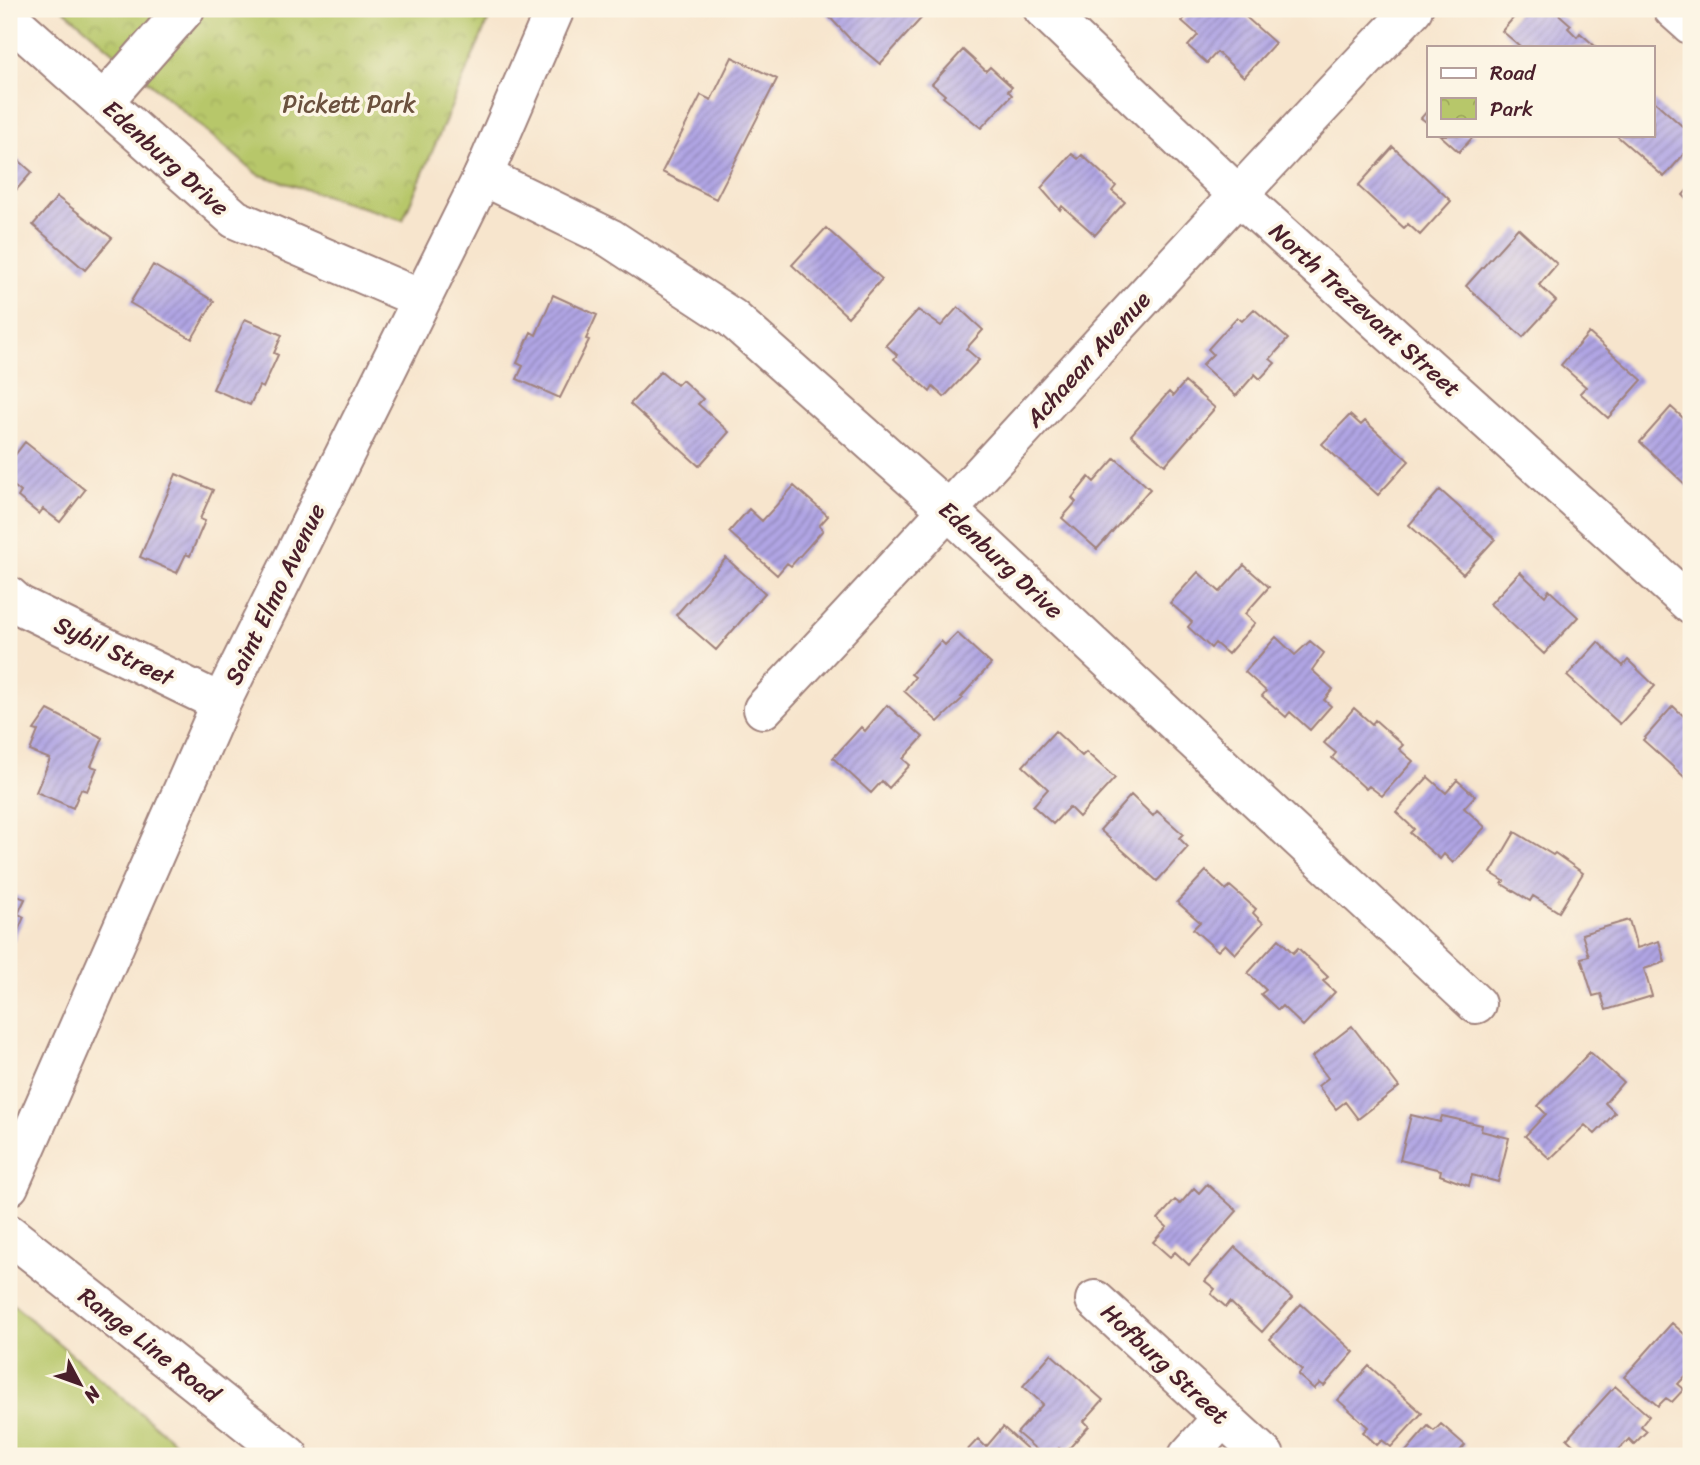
<svg xmlns="http://www.w3.org/2000/svg" width="1700" height="1465" font-family="Sriracha,sans-serif">
  <style>
    .grass { fill: #b7c76a; stroke: #80734a; stroke-width: 2 }
    .park { fill: url(#park-crowns); stroke: #80734a; stroke-width: 2 }
    .building { fill: url(#building-hatch) }
    .lines { fill: none; stroke-linecap: round; stroke-linejoin: round }
    .minor-casing { stroke: #a0827c; stroke-width: 42 }
    .major-casing { stroke: #a0827c; stroke-width: 42 }
    .minor { stroke: #fff; stroke-width: 38 }
    .major { stroke: #fff; stroke-width: 38 }
    .labels { text-anchor: middle; stroke-width: 7; stroke-linejoin: round; paint-order: stroke }
    .park-label { font-size: 24px; fill: #6b513e; stroke: #fcf5e5 }
    .street-label { font-size: 24px; fill: #4a1f2b; stroke: #fcf5e5 }
  </style>
  <defs>
    <pattern id="park-crowns" width="20" height="18" patternUnits="userSpaceOnUse" patternTransform="scale(1.75)"><rect width="20" height="18" fill="#b7c76a"/><path d="M2 6a3 3 0 1 1 6 0M12 15a3 3 0 1 1 6 0" fill="none" stroke="#9faa5c"/></pattern>
    <pattern id="building-hatch" width="6" height="6" patternUnits="userSpaceOnUse" patternTransform="scale(1.75)"><rect width="6" height="6" fill="#b0a5e4"/><path d="M-1 1l2-2M0 6l6-6M5 7l2-2" fill="none" stroke="#9186b9"/></pattern>
  </defs>
  <rect width="100%" height="100%" fill="#fcf5e5"/>
  <filter id="ink" filterUnits="userSpaceOnUse"><feTurbulence type="fractalNoise" baseFrequency=".0143" numOctaves="2"/><feDisplacementMap in="SourceGraphic" scale="14" xChannelSelector="R" yChannelSelector="G"/><feConvolveMatrix kernelMatrix="1 2 1 2 8 2 1 2 1" color-interpolation-filters="sRGB"/></filter>
  <filter id="wash" filterUnits="userSpaceOnUse"><feTurbulence type="fractalNoise" baseFrequency=".00686" numOctaves="4" result="noise"/><feDisplacementMap in="SourceGraphic" scale="28" xChannelSelector="R" yChannelSelector="G"/><feGaussianBlur stdDeviation="1.57" result="paint"/><feColorMatrix in="noise" values="0 0 0 0 0 0 0 0 0 0 0 0 0 0 0 0 0 1.4 0 .05"/><feComposite in="paint" operator="in"/></filter>
  <g filter="url(#wash)">
    <rect width="100%" height="100%" fill="#f7e5cd"/>
    <path class="grass" d="M9,1301L191,1456H9Z"/>
    <path class="park" d="M63,9H493L403,220L257,174Z"/>
    <g id="blocks">
      <path class="building" d="M822,9H919L925,14L880,64L851,40Z
        M1193,9H1237L1275,43L1244,77L1217,52L1207,63L1188,46L1198,35L1182,21Z
        M1521,9H1553L1571,25L1568,28L1577,37L1580,33L1595,46L1521,47L1502,31Z
        M963,50L986,71L990,67L1012,87L1008,91L1012,95L981,128L943,97L945,95L932,84Z
        M732,57L777,79L716,199L662,172L701,95L711,100Z
        M1653,100L1691,134V146L1664,177L1616,135H1653Z
        M1429,109V124L1421,118Z
        M1440,135H1475L1459,152Z
        M9,145L18,153L15,157L32,172L9,198Z
        M1393,147L1451,201L1420,235L1408,224L1404,228L1358,186Z
        M1072,154L1078,159L1082,155L1116,186L1112,191L1125,202L1095,235L1062,206L1060,210L1041,188Z
        M1691,186V203L1683,195Z
        M57,197L112,238L85,270L33,225Z
        M826,228L882,279L848,317L792,265Z
        M1518,228L1557,264L1539,285L1556,301L1523,337L1466,286Z
        M153,265L214,301L192,339L130,303Z
        M553,295L597,315L586,339L589,340L560,398L517,379L523,366L517,363L531,332L536,335Z
        M958,307L983,330L966,349L979,360L944,397L933,387L930,392L894,359L897,355L886,345L918,310L941,326Z
        M1254,309L1288,339L1270,359L1275,363L1260,379L1255,374L1236,396L1202,365L1213,354L1208,349L1237,317L1242,321Z
        M245,319L282,335L274,353L278,355L263,388L259,386L250,405L213,389Z
        M1589,333L1642,380L1608,418L1580,393L1586,387L1561,365Z
        M661,371L677,385L682,380L703,399L698,404L729,432L699,466L630,404Z
        M1185,382L1215,408L1165,465L1131,435L1169,392L1173,396Z
        M1671,407L1691,425V490L1640,442Z
        M1350,415L1361,425L1365,421L1409,461L1378,495L1322,444Z
        M25,442L85,490L60,522L43,509L39,514L18,497L21,492L9,482V463Z
        M1115,458L1150,489L1097,549L1062,518L1076,502L1072,498L1089,477L1094,482Z
        M176,474L213,490L200,519L205,521L190,556L186,554L177,573L140,557Z
        M794,486L828,516L819,526L823,530L791,566L787,563L777,575L729,532L749,509L762,521Z
        M1440,490L1495,539L1463,574L1409,525Z
        M726,558L765,593L716,650L676,615Z
        M1244,565L1269,587L1245,614L1255,623L1228,654L1215,643L1211,648L1188,627L1192,622L1170,603L1198,572L1220,592Z
        M1520,572L1545,596L1549,590L1578,617L1544,654L1490,604Z
        M957,633L991,664L961,697L963,698L938,722L904,691L915,677L911,674L941,641L945,645Z
        M1276,637L1295,655L1310,641L1324,653L1312,670L1333,689L1324,700L1331,706L1310,730L1290,712L1286,717L1262,696L1266,691L1245,672Z
        M1598,642L1623,666L1628,660L1655,686L1620,724L1567,676Z
        M887,705L923,737L903,759L910,765L889,788L882,781L871,793L833,758L861,727L865,731Z
        M1673,706L1691,723V783L1643,740Z
        M1354,708L1372,724L1375,720L1403,745L1399,749L1413,761L1382,796L1369,786L1366,789L1332,758L1336,753L1324,743Z
        M48,710L103,738L91,766L97,768L87,791L81,789L73,808L36,792L50,759L30,751L38,731L34,730Z
        M1055,731L1082,756L1086,752L1115,778L1079,817L1069,807L1053,824L1033,806L1048,789L1023,766Z
        M1428,777L1446,793L1457,780L1475,796L1464,808L1485,827L1453,863L1444,854L1440,859L1410,833L1414,829L1396,812Z
        M1131,795L1153,816L1157,811L1183,834L1179,838L1188,847L1157,881L1100,830Z
        M1515,832L1553,855L1555,853L1583,873L1559,912L1533,896L1530,901L1502,884L1504,881L1491,873Z
        M1206,871L1226,890L1230,886L1256,909L1253,913L1263,923L1235,954L1225,944L1218,951L1193,929L1200,922L1177,902Z
        M9,888L15,890L12,894L25,899L18,914L24,917L13,942L9,941Z
        M1629,920L1637,948L1659,941L1665,962L1644,969L1652,996L1606,1010L1601,994L1593,996L1581,958L1589,956L1582,934Z
        M1279,939L1293,953L1298,948L1328,977L1323,981L1335,992L1303,1026L1282,1006L1278,1010L1261,994L1266,990L1248,973Z
        M1352,1026L1399,1087L1358,1119L1345,1102L1336,1109L1318,1086L1328,1078L1312,1057Z
        M1590,1052L1623,1082L1605,1103L1615,1113L1595,1134L1585,1125L1550,1159L1525,1136L1546,1114L1538,1106Z
        M1411,1115L1440,1122L1442,1116L1482,1125L1481,1131L1509,1138L1498,1182L1472,1175L1469,1186L1440,1175L1441,1170L1400,1160Z
        M1207,1184L1237,1211L1189,1265L1175,1252L1170,1257L1153,1242L1167,1227L1158,1219L1175,1200L1180,1204L1194,1188L1199,1193Z
        M1235,1247L1292,1298L1262,1332L1230,1302L1226,1307L1211,1294L1215,1289L1205,1281Z
        M1301,1304L1354,1352L1324,1386L1320,1383L1314,1389L1298,1375L1302,1370L1270,1339Z
        M1672,1323L1691,1340V1370L1678,1384L1684,1389L1672,1402L1666,1398L1658,1406L1624,1377Z
        M1051,1354L1103,1400L1084,1421L1089,1426L1065,1453L1059,1448L1051,1456H1044L1017,1433L1043,1404L1023,1386Z
        M1369,1366L1422,1413L1391,1447L1382,1440L1377,1445L1363,1432L1368,1427L1338,1400Z
        M1615,1386L1649,1416L1641,1426L1647,1431L1634,1444L1629,1439L1613,1456H1585L1567,1439Z
        M1441,1424L1465,1445L1458,1453L1462,1456H1402L1428,1426L1434,1431Z
        M1003,1427L1035,1456H962L978,1439L986,1447Z"/>
    </g>
  </g>
  <g filter="url(#ink)">
    <use href="#blocks" fill-opacity="0" stroke="#a0827c" stroke-width="2"/>
    <g class="lines">
      <defs>
        <path id="minor" d="M1043,9L1237,194L1691,605
          M1673,9L1691,25
          M9,18L235,219L421,299
          M103,102L185,9
          M483,176L610,238L732,318L949,511L1476,1004
          M9,596L19,605L221,703
          M763,709C982,477 1193,239 1413,9
          M9,1234L289,1456
          M1095,1300L1265,1456
          M1188,1456L1222,1418"/>
        <path id="major" d="M9,1186L221,703L483,176L555,9"/>
      </defs>
      <use href="#minor" class="minor-casing"/>
      <use href="#major" class="major-casing"/>
      <use href="#minor" class="minor"/>
      <use href="#major" class="major"/>
    </g>
  </g>
  <g class="labels">
    <g class="park-label">
      <text x="349" y="112">Pickett Park</text>
    </g>
    <g class="street-label">
      <text transform="translate(166 158) rotate(42)" y="8">Edenburg Drive</text>
      <text transform="translate(1365 310) rotate(42)" y="8">North Trezevant Street</text>
      <text transform="translate(1088 359) rotate(-48)" y="8">Achaean Avenue</text>
      <text transform="translate(1001 560) rotate(43)" y="8">Edenburg Drive</text>
      <text transform="translate(275 594) rotate(-64)" y="8">Saint Elmo Avenue</text>
      <text transform="translate(114 651) rotate(26)" y="8">Sybil Street</text>
      <text transform="translate(149 1345) rotate(38)" y="8">Range Line Road</text>
      <text transform="translate(1165 1364) rotate(43)" y="8">Hofburg Street</text>
    </g>
  </g>
  <rect width="1700" height="1465" fill="none" stroke="#fcf5e5" stroke-width="35"/>
  <rect x="1427" y="46" width="228" height="91" fill="#fcf5e5" stroke="#b59f9b" stroke-width="2"/>
  <rect x="1441" y="68" width="35" height="10" fill="#ffffff" stroke="#b59f9b" stroke-width="2"/>
  <text x="1490" y="80" font-size="21" fill="#4a1f2b">Road</text>
  <rect x="1441" y="98" width="35" height="21" fill="url(#park-crowns)" stroke="#b59f9b" stroke-width="2"/>
  <text x="1490" y="116" font-size="21" fill="#4a1f2b">Park</text>
  <g transform="translate(80 1384) rotate(131)" stroke="#fcf5e5" stroke-width="5" paint-order="stroke">
  <path d="M0-5L12 26L0 18L-12 26Z" fill="#4a1f2b"/>
  <text y="-10" font-size="19" font-weight="bold" text-anchor="middle" fill="#4a1f2b">N</text>
  </g>
</svg>
